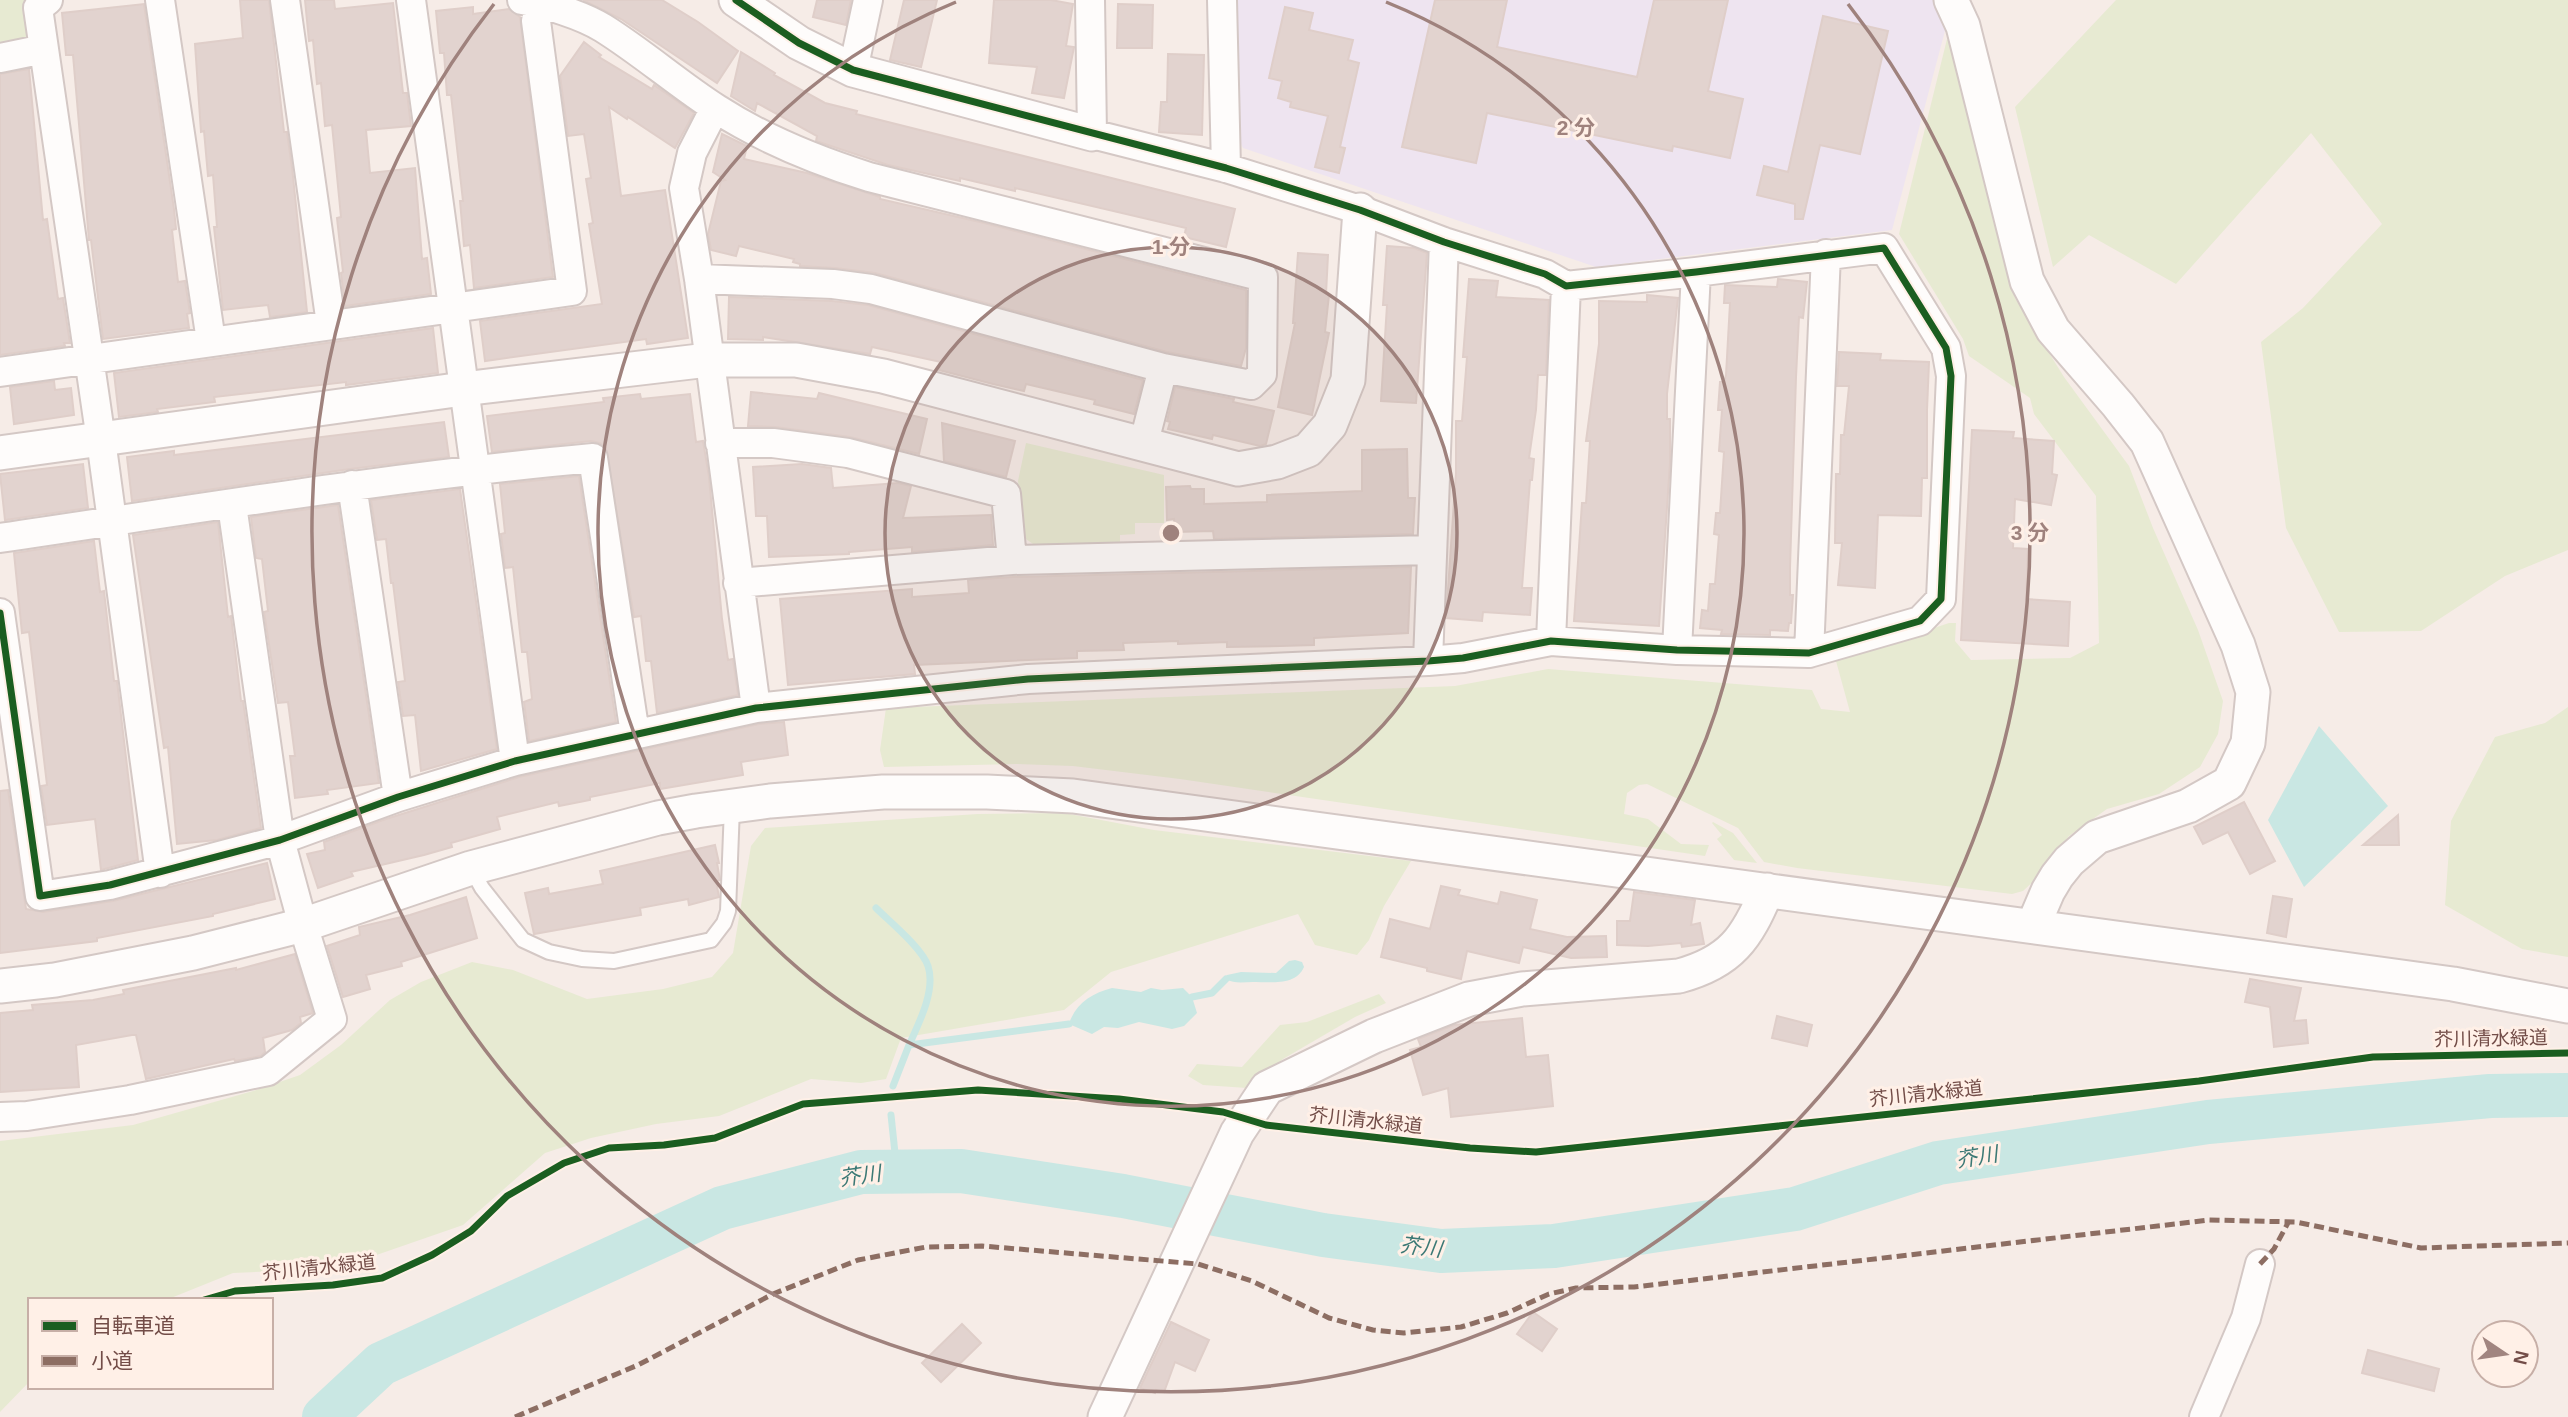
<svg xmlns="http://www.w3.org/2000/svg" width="2568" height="1417" font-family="Arial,'Noto Sans JP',sans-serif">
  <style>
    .education { fill: #eee4f0 }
    .green { fill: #e7ead2 }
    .water { fill: #c9e7e3 }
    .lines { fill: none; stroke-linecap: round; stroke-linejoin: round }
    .stream { stroke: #c9e7e3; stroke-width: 7 }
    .river { stroke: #c9e7e3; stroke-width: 44 }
    .building { fill: #e2d3cf; stroke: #dfcec9; stroke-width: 2 }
    .service-casing { stroke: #d4c8c5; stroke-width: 18 }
    .minor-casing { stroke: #d4c8c5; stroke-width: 32 }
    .tertiary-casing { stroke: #d4c8c5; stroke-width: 37 }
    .service { stroke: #fefcfb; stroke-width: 14 }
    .minor { stroke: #fefcfb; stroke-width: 28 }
    .tertiary { stroke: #fefcfb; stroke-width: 33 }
    .quiet { stroke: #8d6e63; stroke-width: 5; stroke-dasharray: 10 5; stroke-linecap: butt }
    .cycleway-casing { stroke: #fff0e7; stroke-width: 11 }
    .cycleway { stroke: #1b5e20; stroke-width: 7 }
    .ring { fill: none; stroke: #9f827d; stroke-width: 3.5 }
    .labels { text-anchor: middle; stroke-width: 6; stroke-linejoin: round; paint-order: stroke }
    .street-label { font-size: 19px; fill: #734d48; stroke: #fff0e7 }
    .water-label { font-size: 21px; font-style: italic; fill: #3c7975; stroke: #fff0e7 }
    .centre { fill: #9f827d; stroke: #fff0e7; stroke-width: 3.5 }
    .ring-label { font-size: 21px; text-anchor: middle; font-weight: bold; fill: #9f827d; stroke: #fff0e7; stroke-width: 6; stroke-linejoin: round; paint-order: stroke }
  </style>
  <rect width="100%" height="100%" fill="#f6ece7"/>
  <path class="education" d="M1234,0H1937L1946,27L1892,230L1596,267L1243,148L1237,136Z"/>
  <path class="green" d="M0,0H26L32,40L0,44Z
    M2116,0H2568V550L2505,576L2421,631L2339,632L2286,528L2261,342L2303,308L2382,224L2311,133L2176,284L2089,235L2053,267L2015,107Z
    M1947,39L1953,47L2015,298L2064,377L2129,466L2153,528L2198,630L2223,701L2218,734L2200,767L2159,794L2107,809L2069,836L2036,879L2023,891L2012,894L1797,868L1764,862L1738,828L1647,784L1639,785L1627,793L1624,814L1648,819L1681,844L1709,845L1705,856L1180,779L1073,766L1017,764L884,767L880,750L886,708L1455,686L1548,669L1812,690L1821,709L1850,712L1836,661L1949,623H1956L1955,641L1971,660L2070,658L2099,643L2096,496L2034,414L2030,398L1969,356L1963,339L1899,234Z
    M1026,443L1164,475V523H1135V534L1120,535V544L1036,546L1023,537L1018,481Z
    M2568,707V957L2522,949L2445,905L2451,821L2495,737L2545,723Z
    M1064,813L1154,830L1411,861L1384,906L1369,940L1357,955L1315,945L1298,914L1111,972L1064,1010L901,1038L886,1079L861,1083L811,1079L719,1116L656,1124L591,1138L545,1153L463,1225L339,1268L233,1273L166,1300H30V1381L0,1412V1141L133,1125L253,1091L300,1075L341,1045L390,1000L421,982L472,962L513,970L587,999L663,989L712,977L733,953L751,846L765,828L978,814Z
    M1713,822L1733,833L1757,863L1734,860L1717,839L1722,835L1712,823Z
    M1379,994L1386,1003L1355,1017L1283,1059L1247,1088L1203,1085L1188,1076L1197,1064L1242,1067L1280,1025L1307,1022Z"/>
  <path class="water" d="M2319,726L2388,806L2304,887L2268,820Z
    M1295,960L1302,962L1304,967C1296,986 1270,982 1253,982C1244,982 1234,984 1226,979L1227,975L1241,972L1276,973L1289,961Z
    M1112,988L1141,992L1151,988L1162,990L1183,988L1192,997L1197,1013L1184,1026L1172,1029L1139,1022L1118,1028L1104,1027L1092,1034L1069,1024C1075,1004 1092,993 1112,988Z"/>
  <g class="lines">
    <path class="stream" d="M876,908C890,922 922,948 928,966C936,990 919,1023 909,1045
      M1192,997L1212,993L1226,979
      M893,1086L909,1045L1069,1024
      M891,1115L897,1172"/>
    <path class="river" d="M324,1417L381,1364L722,1208L861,1172L961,1171L1123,1196L1323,1235L1441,1251L1554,1246L1795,1209L1938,1163L2208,1122L2490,1096L2568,1095"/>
  </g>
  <path class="building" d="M240,0H269L284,132H287L292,167L307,312L270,317L268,305L223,310L214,227H217L213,175L208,176L204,131L201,132L195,44L243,38Z
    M305,0H334L335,9L393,3L403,93H407L411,126L366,130L370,173L415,168L422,259L427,258L431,294L345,306L341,273L343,272L337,218L341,217L332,125L325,126L321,83L317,84L313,40L309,41Z
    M583,0H662L698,22L738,51L717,83L621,19Z
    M817,0H851L846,25L813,17Z
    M904,0H937L921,67L890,60Z
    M994,0H1051L1073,4L1066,46L1074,47L1064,98L1032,93L1037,67L989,63Z
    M1435,0H1507L1497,47L1637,77L1654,0H1728L1708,91L1743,99L1730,158L1673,146L1672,151L1487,113L1476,163L1402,147Z
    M144,4L174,209L176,229L172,230L178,282L185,281L190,313L187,314L189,328L103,339L91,240H89L73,55H66L62,13Z
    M1118,4L1153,5L1152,48H1117Z
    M473,7V14L509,9L520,17L553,277L474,288L470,245L464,246L460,201H463L451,95H447L444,53H440L436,11Z
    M1285,7L1313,13L1309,30L1353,40L1348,60L1359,63L1340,147L1345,148L1339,173L1315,167L1328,116L1290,107L1291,102L1278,98L1282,81L1269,78Z
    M1823,16L1888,31L1860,154L1820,145L1803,219H1795V204L1757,195L1764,166L1788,172Z
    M584,42L601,55L599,57L652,89L654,85L694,113L675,148L628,117L627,119L609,107L621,196L665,190L688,338L647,344L646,339L485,361L480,321L602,304L589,224L593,223L586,179L591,178L584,134L568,136L560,76Z
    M741,52L775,73L774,75L825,103L857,111L856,114L1235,209L1226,247L1184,237L1186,228L1015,188V191L960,178V181L888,165L816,141L817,136L757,103L755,111L731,96Z
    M1168,54L1204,55L1202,135L1159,132L1161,102H1167Z
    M29,69L43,220L47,219L58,299L63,298L70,343H64L65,346L0,355V74Z
    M722,134L747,146L744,159L807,173L880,197V199L984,223L1246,290V348L1241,366L1167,352L875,273L835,268L800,266V264L793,262L794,259L739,246L736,256L711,250L708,234L721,181L725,180L713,172Z
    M1387,246L1414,248L1427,253L1416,403L1381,401L1387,305H1383Z
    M1298,253L1328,255L1326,294L1329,295L1325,332L1329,333L1312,415L1278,407L1295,323H1293Z
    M1469,279L1498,281L1496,297L1549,300L1546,375H1538L1536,410L1529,458L1534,459L1532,480H1530L1522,588H1532L1530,615L1483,612L1482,621L1446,618L1456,473V421H1462L1467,357H1463Z
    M1778,279L1807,282L1803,318L1799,317L1796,377L1790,568V595H1793L1791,623H1789L1788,631L1770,630V635L1721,634L1722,630L1700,628L1702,610L1708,611L1710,584H1715L1719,535L1714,534L1716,513H1720L1724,452L1719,451L1722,410H1718L1720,382H1724L1726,375L1730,303H1724L1725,285L1777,287Z
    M1647,295L1678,298L1667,394V419H1670V463L1659,626L1574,621L1582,503H1586L1590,441H1586L1599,344V301L1647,302Z
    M729,297L832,301L868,305L1143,380L1134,414L1094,404L1095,400L1026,384L1024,391L993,384L939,370L941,362L872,347L870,354L763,337V340L728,339Z
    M433,328L438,373L346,385V382L214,397L215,402L157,409L158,412L119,417L114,373Z
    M1839,352L1881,354L1880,360L1929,362L1927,410V478H1922L1921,516L1878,515L1875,588L1838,585L1842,543H1835L1836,474H1840L1841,435H1844L1849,386H1837Z
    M54,381L55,390L71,388L74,415L14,424L10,387Z
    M1175,387L1234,399L1233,402L1274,411L1266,444L1260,446L1213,435L1212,439L1168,429L1170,422L1167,421Z
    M751,392L817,399L819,393L927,419L919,454L850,437L775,427L748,426Z
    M640,394L641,399L690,394L696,442L703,441L709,477L722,619L728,660L733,659L738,695L657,713L651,661H646L641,616L634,617L606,448L600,443L591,441L492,452L487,416L604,402L603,398Z
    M444,422L449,457L350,469L132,501L127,457L174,451V455Z
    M942,423L1015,441L1006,477L944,461Z
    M1972,430L2014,432L2013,438L2054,441L2052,474L2057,475L2051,505L2015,499L2013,548L2028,549L2026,599L2070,602L2068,646L1961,640Z
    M1407,449L1408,498H1415L1413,534L1214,539L1213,531L1175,532L1174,519L1167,520L1166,487L1190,486L1191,489H1204V504L1267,502V495L1362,491V450Z
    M83,464L88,508L5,520L0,474Z
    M802,464L831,468L833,488L898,483L911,486L903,518L991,515L993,545L912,552V547L849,552V554L769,557L767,516H756L753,467Z
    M579,476L616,722L529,741L524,702L532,699L527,652H522L513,567L505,568L501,534L505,533L500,484Z
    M460,489L497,749L421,771L415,715L403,716L398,682L405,681L393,583H391L386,539L377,540L371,500Z
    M338,505L379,783L327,790L328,794L295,798L290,756H295L288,702L278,703L264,612L268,611L262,559L256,558L251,517Z
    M218,522L228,617L231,616L241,701H243L261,828L217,840L177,844L168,747L164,748L133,535Z
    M94,541L100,592L104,591L114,681H117L138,860L101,870L95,819L47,825L41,786L47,785L29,632L22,633L14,553Z
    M1411,567L1408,633L1314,638V645L1280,646L1227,647V642L1178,644V641L1123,643L1124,650L1077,651V658L914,665L915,674L788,685L780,599L912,589V597L969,593L968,580L1013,577Z
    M784,722L788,755L741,762L743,775L660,789V783L590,797V800L559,806L558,802L497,817L500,829L451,843L452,847L424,855L351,872L353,876L318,888L307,854L325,850L324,842L383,820L519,777L759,724Z
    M8,790L26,909L43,912L113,901L267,863L275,899L213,914V916L97,938V941L0,953V791Z
    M2244,802L2275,861L2250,874L2228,832L2203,844L2194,827Z
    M2398,815L2399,845H2363Z
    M715,845L719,863H717L720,880L716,881L719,897L689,905L688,899L640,908L641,915L534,934L525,893L548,888L549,894L603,884L600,871Z
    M1441,886L1460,890L1458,895L1498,904L1501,892L1537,900L1530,929L1567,937L1606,936L1607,957L1571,958L1523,947L1519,963L1467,951L1461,979L1427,971V968L1381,957L1390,919L1430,929Z
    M1634,892L1695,900L1691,925L1700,923L1704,944L1682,947L1681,943L1648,946L1617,945V921H1630Z
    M2273,896L2292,899L2286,937L2267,933Z
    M466,897L477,938L401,962L402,966L366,975L370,989L343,997L327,946L360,935L359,927L410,915Z
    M295,954L313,1013L300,1017L301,1023L292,1030L263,1038L265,1052L261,1056L235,1061L234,1059L146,1079L136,1035H132L76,1045L79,1087L0,1092V1013L33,1010L32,1005L93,1000L124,994L123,990L236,968V970Z
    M2250,979L2301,988L2294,1021L2306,1020L2308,1043L2274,1047L2270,1007L2245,1002Z
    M1777,1016L1812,1025L1807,1046L1772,1038Z
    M1522,1018L1526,1057L1548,1055L1553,1106L1451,1117L1448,1088L1423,1095L1410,1050L1421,1047L1418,1039L1454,1025Z
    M1533,1312L1557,1329L1542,1351L1517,1334Z
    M1171,1322L1209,1340L1195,1371L1175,1362L1164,1392L1156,1390L1155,1393L1140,1388Z
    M962,1324L981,1343L941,1382L922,1363Z
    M2368,1350L2439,1369L2434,1391L2362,1373Z"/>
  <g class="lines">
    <defs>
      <path id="service" d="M471,868L482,888L523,940L549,952L582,959L614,961L711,940L724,923L728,911L732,807"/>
      <path id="minor" d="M48,0L38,8L101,440L160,873
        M160,0L211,341
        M285,0L331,324
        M411,0L515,761
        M522,0C546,4 582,15 603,28C643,53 678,84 717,109C765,140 815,160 869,177L1263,277L1262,374L1251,385L1163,368L871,289L833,284L699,279
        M1222,0L1226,168
        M0,58L44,49
        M853,70L868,0
        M715,108L692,153L684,188L699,279L756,708
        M0,372L572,291L536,21L540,3
        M720,443H773L848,453L1006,494L1012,560
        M1143,446L1163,368
        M352,485L398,797
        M0,538C197,509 394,476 593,458L635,734
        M738,583L1012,560L1432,550
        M0,613L40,896L110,885L280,840L398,797L515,761L756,708L1028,679L1428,661L1463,658L1551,641L1677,650L1809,653L1920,621L1941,599L1951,376L1946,348L1884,248L1696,272L1566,286L1545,274L1444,242L1360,210L1226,168L1092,134L1090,0
        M1551,641L1566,286
        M1677,650L1696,272
        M1809,653L1826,254
        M1428,661L1444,242
        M0,1117L27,1116L130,1100L268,1071L332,1019L303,925L280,840L232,505
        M2204,1417L2246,1318L2260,1264"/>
      <path id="tertiary" d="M736,0L799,43L853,70L1092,134
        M1951,0L1963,26L2027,281L2053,330L2118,405L2147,442L2238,645L2253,692L2248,743L2229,783L2188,806L2097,837L2069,861L2057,876L2048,891L2033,926
        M0,453L463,389L708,360H796L883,376L1238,469L1277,462L1308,450L1330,425L1348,380L1360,210
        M0,986L55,980L193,953L303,925L471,868L658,818L696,811L770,801L883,792H987L1073,796L2453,984L2568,1006
        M1105,1417L1237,1133L1267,1088L1374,1036L1469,999L1522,989L1679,976C1731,962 1747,938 1767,890"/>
    </defs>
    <use href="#service" class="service-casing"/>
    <use href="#minor" class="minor-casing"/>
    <use href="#tertiary" class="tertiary-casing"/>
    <use href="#service" class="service"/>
    <use href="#minor" class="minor"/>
    <use href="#tertiary" class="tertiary"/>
    <path class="quiet" d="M2260,1264L2274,1249L2289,1221
      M515,1417L638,1365L773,1294L858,1260L926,1247L982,1246L1198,1264L1252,1281L1329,1318L1373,1330L1404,1333L1461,1327L1507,1313L1549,1294L1576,1288L1634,1287L2209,1220L2296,1222L2421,1248L2568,1243"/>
    <defs>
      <path id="cycleway" d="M0,613L40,896L110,885L280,840L398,797L515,761L756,708L1028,679L1428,661L1463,658L1551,641L1677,650L1809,653L1920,621L1941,599L1951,376L1946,348L1884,248L1696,272L1566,286L1545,274L1444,242L1360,210L1226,168L853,70L799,43L736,0
        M204,1300L235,1291L333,1285L382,1278L432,1255L471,1231L507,1196L564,1163L609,1148L664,1145L715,1138L803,1104L978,1090L1119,1099L1223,1112L1266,1125L1470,1148L1536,1152L2199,1081L2373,1057L2568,1053"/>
    </defs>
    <use href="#cycleway" class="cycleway-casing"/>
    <use href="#cycleway" class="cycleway"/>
  </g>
  <circle cx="1171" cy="533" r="286" fill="#9f827d" fill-opacity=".12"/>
  <g class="ring">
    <circle cx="1171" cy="533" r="286"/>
    <path d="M1386 2A573 573 0 1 1 956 2"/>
    <path d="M1848 4A859 859 0 1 1 494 4"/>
  </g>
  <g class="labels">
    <g class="street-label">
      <text transform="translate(2491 1038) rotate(-1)" y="7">芥川清水緑道</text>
      <text transform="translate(1926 1093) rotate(-6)" y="7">芥川清水緑道</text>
      <text transform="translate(1366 1120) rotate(6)" y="7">芥川清水緑道</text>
      <text transform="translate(319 1267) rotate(-6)" y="7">芥川清水緑道</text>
    </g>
    <g class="water-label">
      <text transform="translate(1977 1157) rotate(-9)" y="7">芥川</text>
      <text transform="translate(860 1176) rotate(-8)" y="7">芥川</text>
      <text transform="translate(1421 1247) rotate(7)" y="7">芥川</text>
    </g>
  </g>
  <circle cx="1171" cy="533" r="10" class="centre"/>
  <g class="ring-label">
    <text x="1576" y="135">2 分</text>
    <text x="1171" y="254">1 分</text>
    <text x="2030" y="540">3 分</text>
  </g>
  <rect x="28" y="1298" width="245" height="91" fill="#fff0e7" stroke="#c7afa7" stroke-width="2"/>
  <rect x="42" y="1321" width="35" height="10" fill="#1b5e20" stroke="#c7afa7" stroke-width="2"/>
  <text x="91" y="1333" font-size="21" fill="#734d48">自転車道</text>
  <rect x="42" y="1356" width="35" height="10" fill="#8d6e63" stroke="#c7afa7" stroke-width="2"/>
  <text x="91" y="1368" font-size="21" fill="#734d48">小道</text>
  <g transform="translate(2505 1354) rotate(103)"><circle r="33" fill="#fff0e7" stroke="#c7afa7" stroke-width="2"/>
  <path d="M0-5L12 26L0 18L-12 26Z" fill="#a18580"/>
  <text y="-10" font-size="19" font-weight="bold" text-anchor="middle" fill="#734d48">N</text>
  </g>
</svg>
